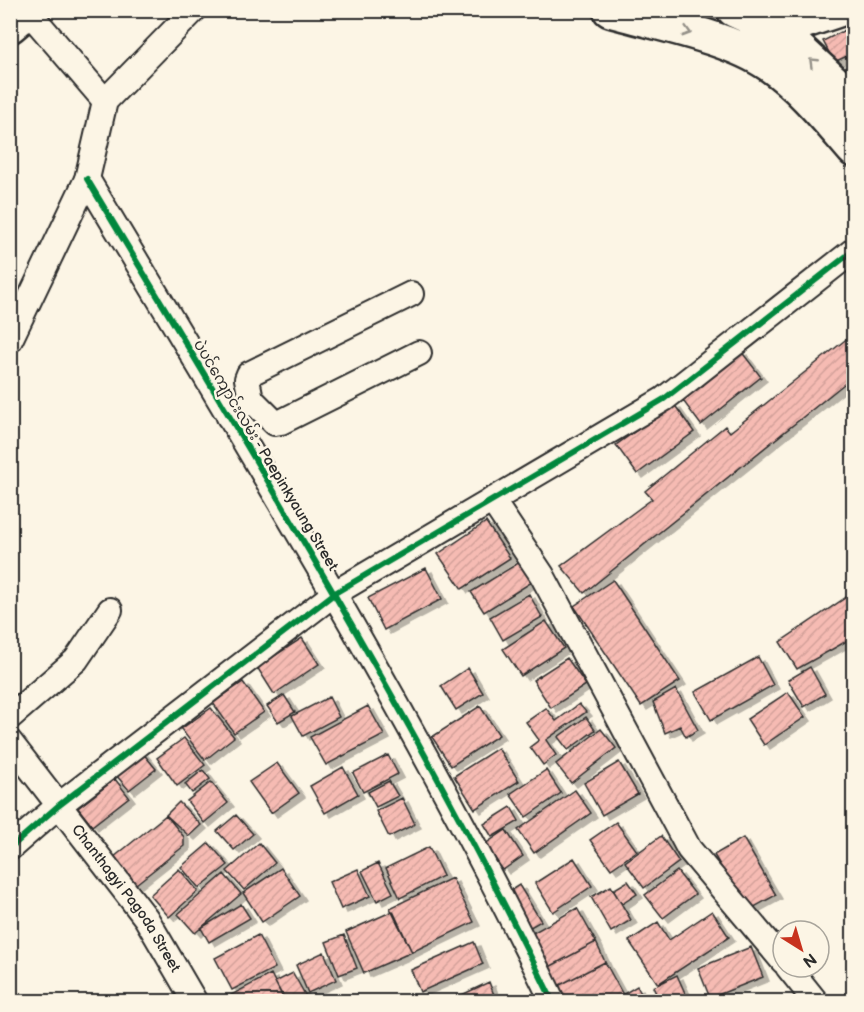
<svg xmlns="http://www.w3.org/2000/svg" width="864" height="1012" font-family="'Balsamiq Sans','Noto Sans Myanmar',sans-serif">
  <style>
    .building { fill: url(#building-hatch); stroke: #2b2b2b; stroke-width: 1.5; filter: url(#shadow) }
    .lines { fill: none; stroke-linecap: round; stroke-linejoin: round }
    .street-casing { stroke: #2b2b2b; stroke-width: 28 }
    .secondary-casing { stroke: #2b2b2b; stroke-width: 38 }
    .primary-casing { stroke: #2b2b2b; stroke-width: 38 }
    .highway-casing { stroke: #2b2b2b; stroke-width: 38 }
    .street { stroke: #fcf5e5; stroke-width: 24 }
    .secondary { stroke: #fcf5e5; stroke-width: 33 }
    .primary { stroke: #fcf5e5; stroke-width: 33 }
    .highway { stroke: #fcf5e5; stroke-width: 33 }
    .cycleway-casing { stroke: #fcf5e5; stroke-width: 10 }
    .cycleway { stroke: #00873e; stroke-width: 6 }
    .oneway { stroke: #949088 }
    .labels { text-anchor: middle; stroke-width: 5; stroke-linejoin: round; paint-order: stroke }
    .street-label { font-size: 15px; fill: #2b2b2b; stroke: #fcf5e5 }
  </style>
  <defs>
    <pattern id="building-hatch" width="6" height="6" patternUnits="userSpaceOnUse" patternTransform="scale(1.5)"><rect width="6" height="6" fill="#f6bbb3"/><path d="M-1 1l2-2M0 6l6-6M5 7l2-2" fill="none" stroke="#d3a19a"/></pattern>
    <filter id="shadow"><feDropShadow dx="6" dy="4" stdDeviation="0" flood-color="#0004"/></filter>
  </defs>
  <rect width="100%" height="100%" fill="#fcf5e5"/>
  <filter id="ink" filterUnits="userSpaceOnUse"><feTurbulence type="fractalNoise" baseFrequency=".0167" numOctaves="2"/><feDisplacementMap in="SourceGraphic" scale="12" xChannelSelector="R" yChannelSelector="G"/><feConvolveMatrix kernelMatrix="1 2 1 2 8 2 1 2 1" color-interpolation-filters="sRGB"/></filter>
  <g filter="url(#ink)">
    <path class="building" d="M849,28L854,38V53L834,62L823,41Z
      M854,333V376L584,593L561,566L652,499L645,491L725,426L730,432Z
      M741,351L761,377L701,425L681,398Z
      M674,404L694,432L637,474L616,445Z
      M486,522L510,558L462,589L438,554Z
      M520,562L532,582L484,612L471,592Z
      M426,568L442,599L384,630L368,598Z
      M613,580L680,681L641,706L574,606Z
      M854,592V637L797,669L780,642Z
      M529,594L542,617L503,640L490,617Z
      M546,621L564,648L521,676L503,649Z
      M302,638L319,664L274,694L257,667Z
      M758,657L773,685L711,720L695,692Z
      M567,658L586,685L551,708L533,680Z
      M810,667L825,694L804,707L788,680Z
      M468,668L483,693L456,710L441,686Z
      M243,682L264,712L234,733L213,703Z
      M676,689L698,730L686,737L680,726L665,733L653,702Z
      M788,692L805,717L764,745L747,719Z
      M284,695L295,712L278,722L267,706Z
      M329,697L339,717L303,736L292,716Z
      M579,704L586,712L546,740L556,755L543,765L530,747L539,740L526,722L546,708L556,721Z
      M368,706L384,735L326,765L310,737Z
      M480,706L499,735L451,766L432,737Z
      M211,708L234,737L205,760L181,729Z
      M586,717L595,730L568,750L558,737Z
      M601,729L616,748L571,783L556,764Z
      M184,738L205,765L177,786L157,758Z
      M498,748L519,781L475,809L454,776Z
      M142,752L156,769L129,790L115,774Z
      M388,755L398,774L363,792L353,773Z
      M619,762L638,794L602,815L584,783Z
      M277,763L299,793L271,813L249,782Z
      M343,767L358,794L325,813L310,786Z
      M203,770L210,779L192,793L185,784Z
      M546,770L561,793L526,817L510,794Z
      M115,779L129,797L92,826L78,808Z
      M389,781L398,796L376,807L368,792Z
      M211,782L228,803L204,823L187,801Z
      M575,790L591,813L534,853L518,830Z
      M402,798L415,824L389,837L376,811Z
      M179,802L201,825L189,836L166,815Z
      M511,807L519,821L492,837L484,824Z
      M166,815L184,837V846L136,884L114,857Z
      M236,815L253,834L234,850L217,831Z
      M616,822L637,851L611,869L590,840Z
      M506,830L523,856L503,870L485,844Z
      M661,836L679,862L644,888L625,862Z
      M743,838L776,895L747,911L714,855Z
      M209,843L228,865L199,888L181,867Z
      M259,843L275,863L244,890L227,871Z
      M429,847L443,876L400,898L386,868Z
      M574,858L592,886L553,912L535,883Z
      M378,863L393,893L377,901L362,871Z
      M281,868L300,896L262,922L243,893Z
      M179,869L198,891L169,917L150,895Z
      M358,869L370,896L341,909L329,882Z
      M677,871L695,894L663,918L645,895Z
      M224,874L241,894L195,933L178,914Z
      M452,878L474,922L412,952L390,908Z
      M628,881L637,894L622,904L613,890Z
      M519,885L541,921L527,929L505,894Z
      M611,886L631,920L611,932L591,897Z
      M241,904L250,918L209,942L201,928Z
      M577,908L596,942L540,972L522,939Z
      M393,911L412,952L364,973L346,932Z
      M712,911L729,937L658,984L629,941L658,922L669,940Z
      M258,935L275,968L232,990L215,958Z
      M344,935L357,968L339,975L326,942Z
      M474,942L483,964L420,992L411,970Z
      M596,942L605,962L552,989L540,972Z
      M751,947L763,977L710,998L698,968Z
      M324,952L336,980L308,993L296,965Z
      M605,962L623,995L615,999L616,1002H559L552,989Z
      M293,973L308,1000L305,1002H286L275,982Z
      M271,974L285,1002H220V1001Z
      M677,975L689,1002H660L653,987Z
      M489,982L496,1000L503,997L505,1002H447Z
      M637,986L645,1001L616,1002L615,999Z"/>
    <g class="lines">
      <defs>
        <g id="street">
          <path d="M27,10L105,101"/>
          <path d="M87,179C249,449 415,718 553,1002"/>
          <path d="M10,340L87,179L105,101L194,10"/>
          <path d="M251,399L275,423L281,422L419,353"/>
          <path d="M229,417L251,399L247,379L249,374L411,294"/>
          <path d="M492,500L542,575L689,849L783,961"/>
          <path d="M10,717L76,660L110,610"/>
          <path id="s1" d="M10,742L146,918L195,1002"/>
          <path d="M10,848L58,806L335,593L664,399L854,250"/>
          <path d="M788,967L816,1002"/>
        </g>
        <path id="secondary" d="M755,38L838,10"/>
        <path id="primary" d="M10,26L29,10"/>
        <path id="highway" d="M610,10C658,24 730,37 770,65C803,88 827,119 854,150
          M734,10L778,30L834,82L854,104"/>
      </defs>
      <use href="#street" class="street-casing"/>
      <use href="#secondary" class="secondary-casing"/>
      <use href="#primary" class="primary-casing"/>
      <use href="#highway" class="highway-casing"/>
      <use href="#street" class="street"/>
      <use href="#secondary" class="secondary"/>
      <use href="#primary" class="primary"/>
      <use href="#highway" class="highway"/>
      <defs>
        <path id="cycleway" d="M87,179C249,449 415,718 553,1002
          M10,848L58,806L335,593L664,399L854,250"/>
      </defs>
      <use href="#cycleway" class="cycleway-casing"/>
      <use href="#cycleway" class="cycleway"/>
    </g>
    <defs><path id="oneway-chevron" d="M-2-3.5L2.5 0L-2 3.5" fill="none" stroke-width="1.6" stroke-linecap="round" stroke-linejoin="round" transform="scale(1.5)"/></defs>
    <g class="oneway">
      <use href="#oneway-chevron" transform="translate(687 32) rotate(16)"/>
      <use href="#oneway-chevron" transform="translate(813 62) rotate(-136)"/>
    </g>
  </g>
  <g class="labels">
    <g class="street-label">
      <text transform="translate(266 455) rotate(59)" y="5">ပဲပင်ကျောင်းလမ်း - Paepinkyaung Street</text>
      <text dy="5" stroke="none"><textPath href="#s1" startOffset="195">Chanthagyi Pagoda Street</textPath></text>
    </g>
  </g>
  <rect width="864" height="1012" fill="none" stroke="#fcf5e5" stroke-width="36"/>
  <rect x="18" y="18" width="828" height="976" fill="none" stroke="#2b2b2b" stroke-width="2" filter="url(#ink)"/>
  <g transform="translate(801 949) rotate(143)"><circle r="28" fill="#fcf5e5" stroke="#a8a49b" stroke-width="1.5"/>
  <path d="M0-4.5L10 22L0 15L-10 22Z" fill="#c8321e"/>
  <text y="-9" font-size="16" font-weight="bold" text-anchor="middle" fill="#2b2b2b">N</text>
  </g>
</svg>
